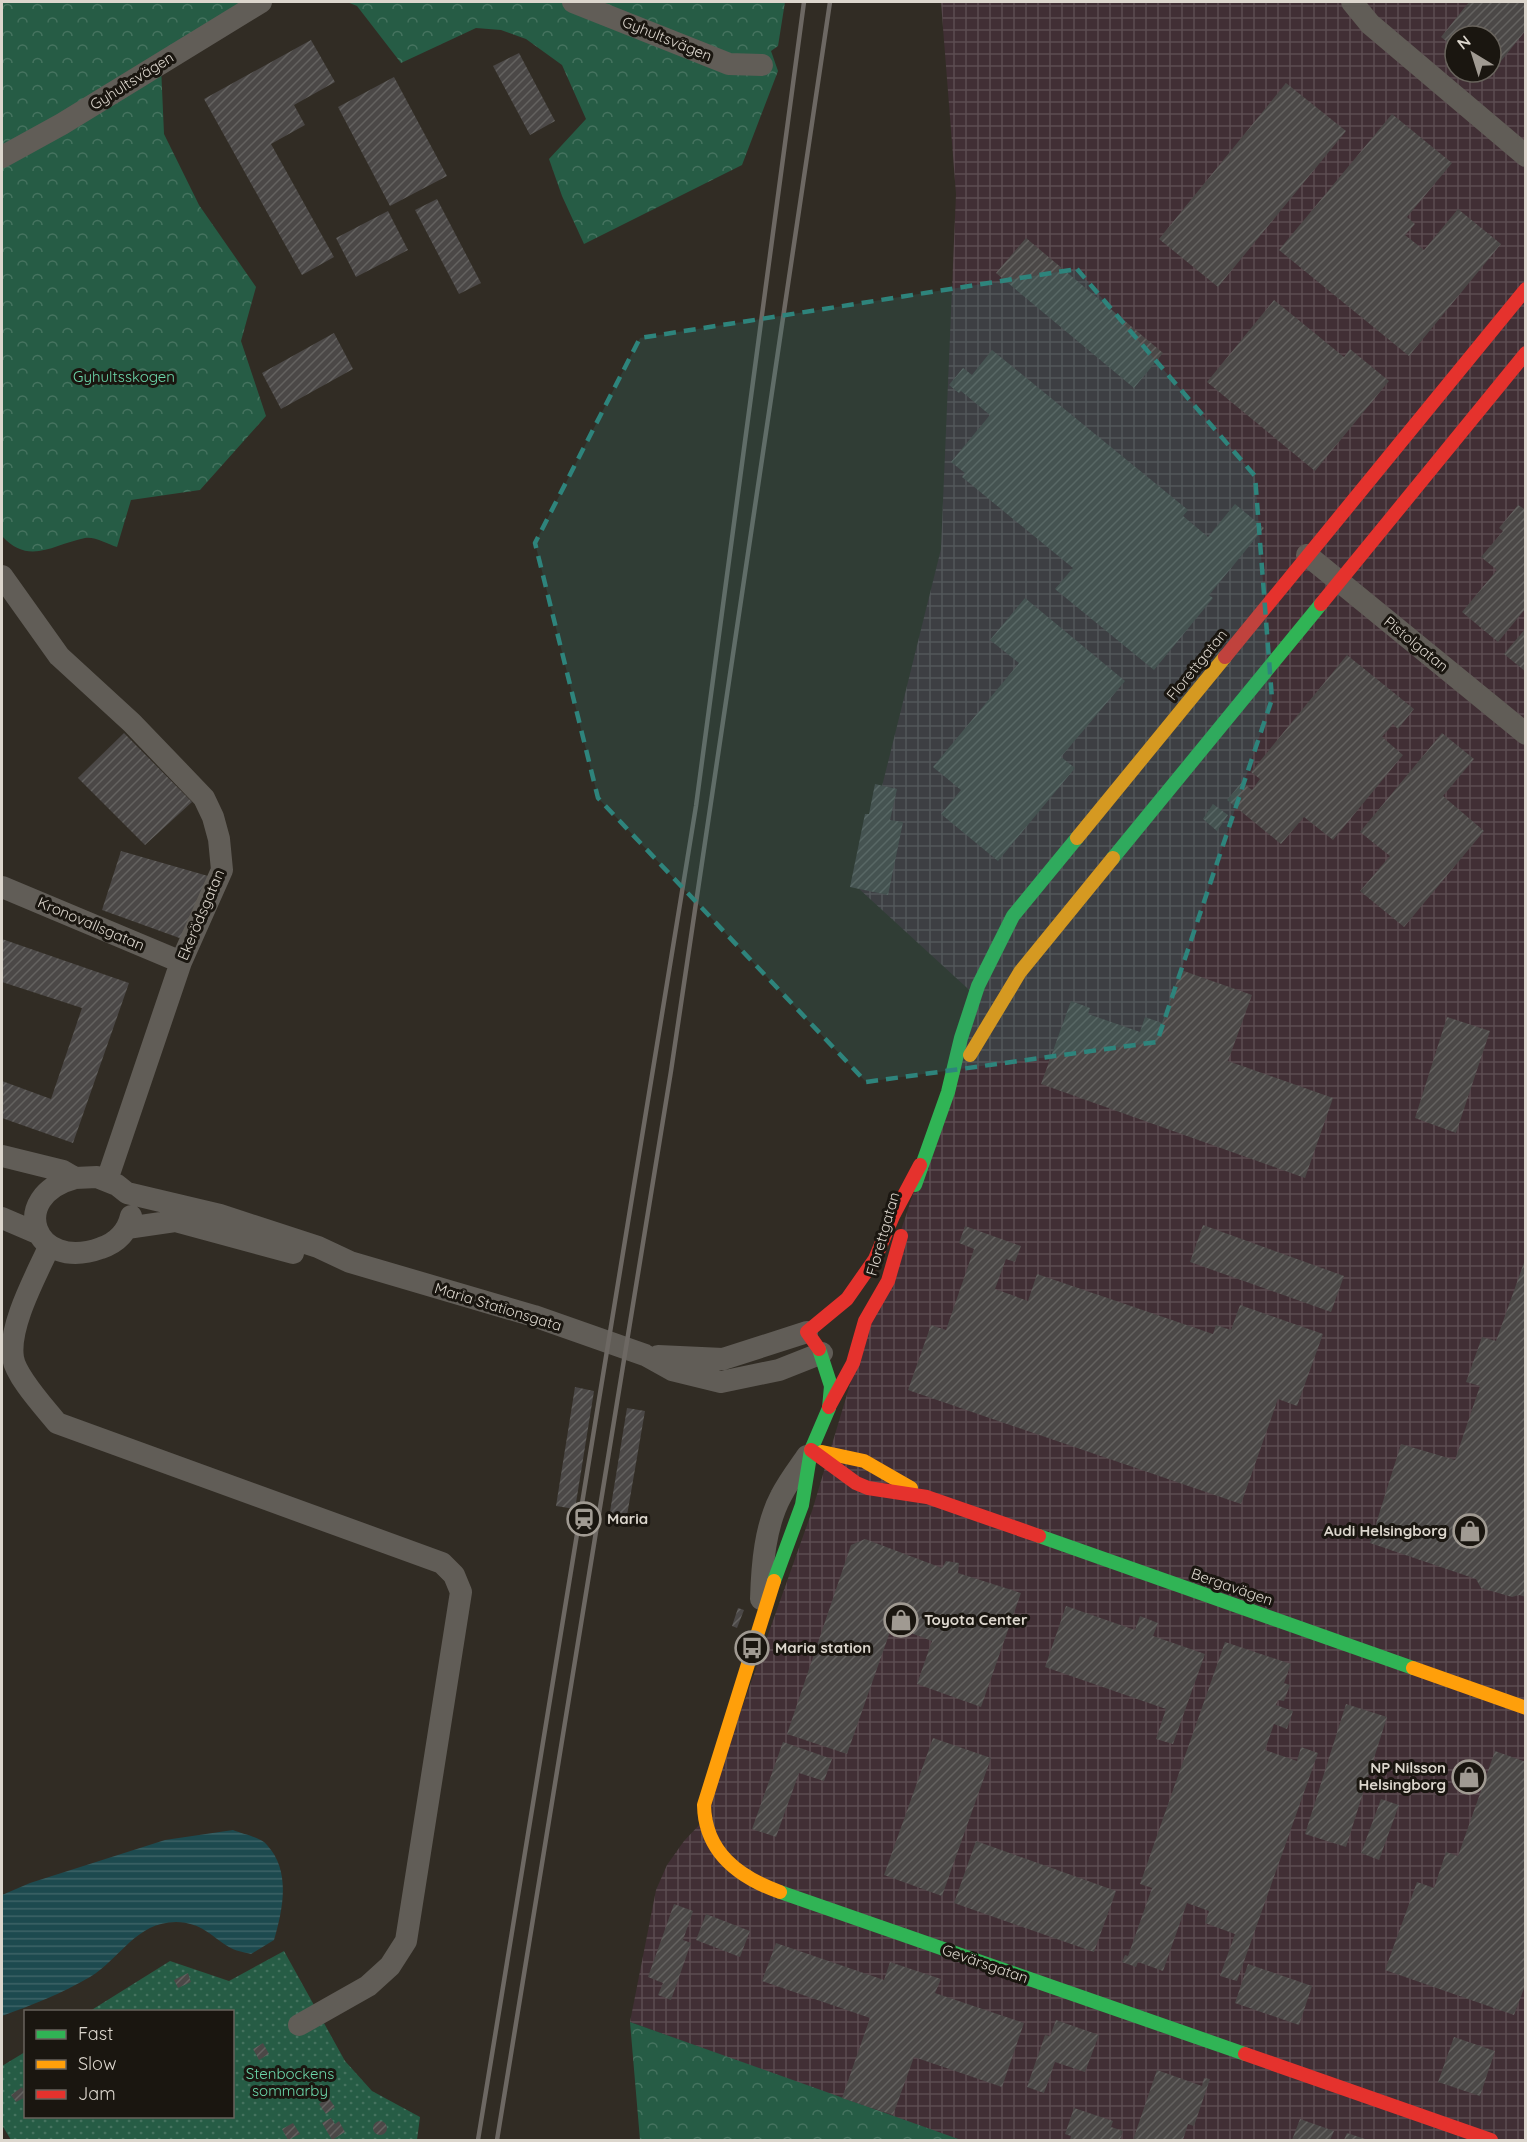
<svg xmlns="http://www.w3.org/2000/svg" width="1527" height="2142" font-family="Quicksand,sans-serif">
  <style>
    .industrial { fill: url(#industrial-grid); fill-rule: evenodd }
    .grass { fill: url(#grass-dots) }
    .forest { fill: url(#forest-crowns) }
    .water { fill: url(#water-rules) }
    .building { fill: url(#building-hatch) }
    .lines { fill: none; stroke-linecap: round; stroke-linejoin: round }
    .street { stroke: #615d57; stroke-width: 22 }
    .fast { stroke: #30b455; stroke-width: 14 }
    .slow { stroke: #ff9f0a; stroke-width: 14 }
    .jam { stroke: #e5322d; stroke-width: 14 }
    .rail { stroke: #6d6863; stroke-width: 4.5 }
    .marked { fill: #2e847c; fill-opacity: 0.2; stroke: #2e847c; stroke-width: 4.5; stroke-dasharray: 12 8; stroke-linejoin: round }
    .labels { text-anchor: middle; stroke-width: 6; stroke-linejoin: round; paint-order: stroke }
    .street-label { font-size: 15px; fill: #dcd6cd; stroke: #1a1610 }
    .park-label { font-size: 15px; fill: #6cd7aa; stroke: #1a1610 }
    .poi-label { font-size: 15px; font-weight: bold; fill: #dcd6cd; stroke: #1a1610; text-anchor: start }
  </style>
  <defs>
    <pattern id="industrial-grid" width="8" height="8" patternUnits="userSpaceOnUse" patternTransform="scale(1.5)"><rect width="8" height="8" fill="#412f35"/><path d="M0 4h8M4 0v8" fill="none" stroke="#5c4c51"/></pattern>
    <pattern id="grass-dots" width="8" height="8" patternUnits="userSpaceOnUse" patternTransform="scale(1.5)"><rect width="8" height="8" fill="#265c45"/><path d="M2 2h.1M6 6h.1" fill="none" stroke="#45735f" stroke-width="1.8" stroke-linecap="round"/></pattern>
    <pattern id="forest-crowns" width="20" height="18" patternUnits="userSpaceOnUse" patternTransform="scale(1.5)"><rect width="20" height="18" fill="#265c45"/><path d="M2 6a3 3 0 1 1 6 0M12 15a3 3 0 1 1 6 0" fill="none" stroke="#45735f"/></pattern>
    <pattern id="water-rules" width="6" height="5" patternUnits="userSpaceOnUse" patternTransform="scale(1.5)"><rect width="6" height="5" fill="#1d4a4f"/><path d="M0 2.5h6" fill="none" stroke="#3d6367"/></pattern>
    <pattern id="building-hatch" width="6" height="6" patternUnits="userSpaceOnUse" patternTransform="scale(1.5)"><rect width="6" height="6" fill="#4b4847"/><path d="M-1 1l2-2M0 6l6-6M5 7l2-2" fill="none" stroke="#646260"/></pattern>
  </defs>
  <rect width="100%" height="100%" fill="#312c24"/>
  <path class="industrial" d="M941,2H1525V2140H955L630,2022L656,1890L667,1865L684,1841L701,1823L812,1511L851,1381L978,998L857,887L941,549L956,194ZM1455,36H1491V72H1455Z"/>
  <path class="grass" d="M284,1951L345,2061L372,2091L420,2117L417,2140H11L2,2125V2066L25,2052L26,2116H232V2012L90,2011L170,1961L229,1981Z"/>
  <path class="forest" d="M2,2H271L161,66L164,134L199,205L256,287L241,341L266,416L200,490L131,500L117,547C108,544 94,536 85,538C54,544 29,566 2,536Z
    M347,2H785L778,46L771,51L778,71L742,165L584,244L562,196L549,159L586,119L562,65L526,39L501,30L476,28L401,63L357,6Z
    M630,2022L961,2140H640Z"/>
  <path class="water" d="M233,1830C242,1834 261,1837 267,1845C291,1871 283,1909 274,1940L251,1954C244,1952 235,1951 229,1947C209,1935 203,1923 176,1922C136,1922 120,1959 90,1977C61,1994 32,2005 2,2016V1895L30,1883L165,1840Z"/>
  <path class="building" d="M1469,2H1526V30L1489,76L1483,72H1491V36H1455V48L1441,37Z
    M311,40L335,82L294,105L305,125L271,144L334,257L302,275L204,99Z
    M519,53L555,121L530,135L493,66Z
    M394,77L447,176L390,206L338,107Z
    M1286,83L1346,131L1218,287L1159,239Z
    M1392,114L1452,163L1407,217L1415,224L1405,235L1424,250L1458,209L1501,244L1409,356L1279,250Z
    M437,199L481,283L459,294L415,210Z
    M388,211L408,250L356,277L336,238Z
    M1026,238L1163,353L1134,388L996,273Z
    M1274,300L1344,357L1350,349L1389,381L1315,471L1207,382Z
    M334,333L353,369L281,409L262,373Z
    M992,350L1188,510L1183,516L1208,537L1235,504L1264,528L1209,595L1213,598L1154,670L1055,589L1073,568L962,477L965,473L951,462L990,415L961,391L959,393L949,385L963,368L972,375Z
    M1518,505L1526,510V608L1498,642L1462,612L1497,570L1481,557L1503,531L1499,528Z
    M1025,598L1125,681L1061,757L1075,768L998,861L941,814L961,790L933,767L1019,663L990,640Z
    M1526,628V672L1504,654Z
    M1347,655L1414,709L1398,729L1393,724L1382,737L1403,755L1333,840L1304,817L1281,844L1227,800L1242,782L1252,790L1260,779L1251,772Z
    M124,733L192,802L145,845L78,778Z
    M1442,733L1474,759L1443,796L1484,831L1404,927L1360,891L1390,856L1360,832Z
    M875,784L897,789L890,820L903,822L888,895L850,887L865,814H869Z
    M1213,804L1228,815L1217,831L1203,819Z
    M121,851L208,876L185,940L102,910Z
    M2,939L129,983L73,1143L2,1118V1081L51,1099L82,1008L2,982Z
    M1181,970L1252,995L1228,1061L1333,1098L1305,1178L1041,1084L1071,1001L1090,1008L1088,1014L1140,1032L1145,1017L1162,1023Z
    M1447,1017L1490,1031L1456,1133L1415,1118Z
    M1203,1225L1344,1276L1331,1312L1190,1262Z
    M965,1226L1021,1246L1015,1262L1006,1259L995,1289L1028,1301L1037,1274L1213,1334L1216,1325L1231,1330L1240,1305L1323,1334L1297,1406L1278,1399L1241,1504L908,1390L931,1325L946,1330L974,1249L959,1243Z
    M1526,1257V1597L1519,1595L1512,1597L1481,1588L1476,1579L1370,1543L1401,1444L1455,1460L1480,1386L1466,1382L1482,1337L1496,1341Z
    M575,1387L594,1391L575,1509L556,1506Z
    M627,1408L645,1411L625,1527L608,1524Z
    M865,1539L942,1568L946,1561L959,1563L958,1573L1021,1593L981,1707L917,1684L932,1641L892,1626L847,1754L787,1734L851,1545Z
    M1066,1606L1135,1630L1140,1616L1158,1623L1153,1636L1205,1654L1173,1744L1156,1739L1166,1709L1045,1667Z
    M738,1608L744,1610L737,1628L732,1626Z
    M1225,1642L1291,1664L1284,1683L1290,1685L1284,1701L1278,1700L1276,1705L1293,1711L1287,1729L1274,1724L1265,1750L1297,1761L1301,1747L1318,1753L1237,1981L1220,1976L1235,1934L1205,1923L1209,1911L1187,1903L1163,1971L1138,1962L1136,1967L1122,1962L1125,1955L1128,1956L1152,1888L1140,1884Z
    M1346,1704L1387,1717L1346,1847L1305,1834Z
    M933,1738L991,1758L942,1896L884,1875Z
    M783,1742L832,1759L824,1781L799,1773L776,1837L752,1829Z
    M1495,1751L1526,1762V1983L1514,2015L1385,1970L1417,1882L1434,1888L1446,1852L1458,1856Z
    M1381,1799L1399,1805L1379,1860L1361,1853Z
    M976,1841L1116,1891L1094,1952L954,1903Z
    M674,1904L693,1911L683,1940L691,1943L671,2000L658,1995L663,1983L648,1977Z
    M706,1914L750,1931L740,1957L696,1940Z
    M776,1943L884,1980L890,1962L941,1979L935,1993L1024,2023L1002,2087L914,2057L893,2115L842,2098L870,2018L762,1981Z
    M1248,1964L1312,1986L1299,2025L1235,2003Z
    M188,1973L191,1982L178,1988L174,1980Z
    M1056,2020L1099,2035L1085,2072L1055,2062L1044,2093L1027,2087L1045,2035L1050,2036Z
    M1454,2037L1495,2051L1480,2096L1438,2082Z
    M263,2043L269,2054L259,2060L253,2049Z
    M1157,2070L1202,2086L1204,2078L1210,2079L1194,2126L1188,2124L1183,2140H1133Z
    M22,2087L26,2097L16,2102L11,2095Z
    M328,2097L335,2107L326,2114L319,2104Z
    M1074,2108L1113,2121L1111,2127L1123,2131L1120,2140H1070L1071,2136L1065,2134Z
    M331,2118L335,2124L339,2121L345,2132L332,2140L322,2123Z
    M1300,2119L1334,2131L1330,2140H1292Z
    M373 2128a7 7 0 1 1 14 0a7 7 0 1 1-14 0Z
    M293,2123L300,2134L288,2140L282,2129Z
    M1347,2133L1368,2140H1344Z"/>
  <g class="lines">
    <path class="street" d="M573,2L729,64L762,65
      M1352,2L1370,24L1526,156
      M2,157L62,124L261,2
      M1307,555L1526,734
      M2,576L59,656L132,723L204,798L213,817L219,839L222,870L181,962L107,1180
      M2,887L181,962
      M2,1156L63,1171L75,1178L97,1177L117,1185L127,1193L220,1215L318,1247L350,1262L534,1316L645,1355L672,1370L721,1382L779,1370L822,1353
      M75,1178C7,1196 33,1273 101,1248C116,1243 127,1233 131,1216
      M2,1218L37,1233
      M127,1228L175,1221L293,1253
      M49,1247C36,1276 8,1326 13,1358C16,1377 45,1408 57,1423L442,1563L454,1575L461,1592L406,1941L390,1966L368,1986L299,2025
      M658,1356L723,1359L807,1332
      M761,1599C762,1565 765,1526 781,1496C788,1482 798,1469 807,1456"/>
    <path class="fast" d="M1113,858L1321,604
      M915,1185L948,1092L961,1038L978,986L1013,916L1077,838
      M1039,1536L1413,1668
      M774,1581L802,1505L811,1450L829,1408L831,1386L819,1349
      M780,1892L1245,2054"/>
    <path class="slow" d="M1077,838L1225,657
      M970,1055L1020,972L1113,858
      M822,1452L864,1461L911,1488
      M774,1581L704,1805C705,1852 738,1877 780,1892
      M1413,1668L1526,1708"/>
    <path class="jam" d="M1321,604L1526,353
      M1225,657L1526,289
      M819,1349L807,1332L847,1299L875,1259L893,1216L920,1165
      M829,1407L853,1363L865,1321L888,1281L901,1236
      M811,1450L856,1483L868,1488L927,1497L1039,1536
      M1245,2054L1491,2140"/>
    <path class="rail" d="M478,2140L696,806L804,2
      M497,2140L671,1071L830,2"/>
  </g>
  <path class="marked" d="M1077,269L1255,476L1272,699L1157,1042L866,1082L598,798L535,543L640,338Z"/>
  <defs>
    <symbol id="station-ring" viewBox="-11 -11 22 22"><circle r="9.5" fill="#1a1610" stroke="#a09a92" stroke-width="1.5"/><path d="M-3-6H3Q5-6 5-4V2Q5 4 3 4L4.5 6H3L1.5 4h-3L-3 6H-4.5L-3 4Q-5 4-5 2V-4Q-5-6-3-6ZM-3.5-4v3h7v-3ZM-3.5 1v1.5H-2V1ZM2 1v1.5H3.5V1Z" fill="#a09a92"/></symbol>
    <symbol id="shop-ring" viewBox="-11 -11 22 22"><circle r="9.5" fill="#1a1610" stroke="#a09a92" stroke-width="1.5"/><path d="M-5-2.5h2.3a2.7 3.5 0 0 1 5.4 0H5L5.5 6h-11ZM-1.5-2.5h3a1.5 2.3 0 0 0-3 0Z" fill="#a09a92"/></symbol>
    <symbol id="bus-ring" viewBox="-11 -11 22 22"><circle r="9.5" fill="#1a1610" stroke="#a09a92" stroke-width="1.5"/><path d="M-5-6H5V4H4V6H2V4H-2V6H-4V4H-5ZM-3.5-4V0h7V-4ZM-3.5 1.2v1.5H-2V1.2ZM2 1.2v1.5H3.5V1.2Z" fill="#a09a92"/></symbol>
  </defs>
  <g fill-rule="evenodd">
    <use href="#station-ring" x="565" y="1500" width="38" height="38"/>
    <use href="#shop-ring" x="1451" y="1512" width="38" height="38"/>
    <use href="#shop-ring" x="882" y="1601" width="38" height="38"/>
    <use href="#bus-ring" x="733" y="1629" width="38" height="38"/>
    <use href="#shop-ring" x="1450" y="1758" width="38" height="38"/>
  </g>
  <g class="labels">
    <g class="street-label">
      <text transform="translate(667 39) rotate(22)" y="5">Gyhultsvägen</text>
      <text transform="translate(132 81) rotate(-32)" y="5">Gyhultsvägen</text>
      <text transform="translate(1416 644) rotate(39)" y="5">Pistolgatan</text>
      <text transform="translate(1197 665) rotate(-51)" y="5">Florettgatan</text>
      <text transform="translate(201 915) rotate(-67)" y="5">Ekerödsgatan</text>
      <text transform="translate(91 924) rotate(23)" y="5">Kronovallsgatan</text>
      <text transform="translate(883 1234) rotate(-74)" y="5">Florettgatan</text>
      <text transform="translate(498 1307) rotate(17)" y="5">Maria Stationsgata</text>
      <text transform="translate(1232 1587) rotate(19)" y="5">Bergavägen</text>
      <text transform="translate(985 1964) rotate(19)" y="5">Gevärsgatan</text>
    </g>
    <g class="park-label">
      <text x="124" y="382">Gyhultsskogen</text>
      <text x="290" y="2079">Stenbockens<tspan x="290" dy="17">sommarby</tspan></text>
    </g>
    <g class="poi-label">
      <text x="607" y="1524">Maria</text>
      <text x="1447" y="1536" text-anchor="end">Audi Helsingborg</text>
      <text x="924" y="1625">Toyota Center</text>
      <text x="775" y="1653">Maria station</text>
      <text x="1446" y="1773" text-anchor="end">NP Nilsson<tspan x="1446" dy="17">Helsingborg</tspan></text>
    </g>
  </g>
  <rect width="1527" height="2142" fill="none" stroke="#dcd6cd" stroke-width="6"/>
  <rect x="24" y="2010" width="210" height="108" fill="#1a1610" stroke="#68635c" stroke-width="1.5"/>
  <rect x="36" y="2030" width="30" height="9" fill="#30b455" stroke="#68635c" stroke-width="1.5"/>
  <text x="78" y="2040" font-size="18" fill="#dcd6cd">Fast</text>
  <rect x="36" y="2060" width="30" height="9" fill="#ff9f0a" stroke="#68635c" stroke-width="1.5"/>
  <text x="78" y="2070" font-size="18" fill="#dcd6cd">Slow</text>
  <rect x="36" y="2090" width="30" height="9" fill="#e5322d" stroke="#68635c" stroke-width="1.5"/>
  <text x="78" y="2100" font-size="18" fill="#dcd6cd">Jam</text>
  <g transform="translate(1473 54) rotate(322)"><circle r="28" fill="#1a1610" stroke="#68635c" stroke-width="1.5"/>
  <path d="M0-4.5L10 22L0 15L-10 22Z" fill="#a09a92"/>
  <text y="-9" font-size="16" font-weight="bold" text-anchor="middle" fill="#dcd6cd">N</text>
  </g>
</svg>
